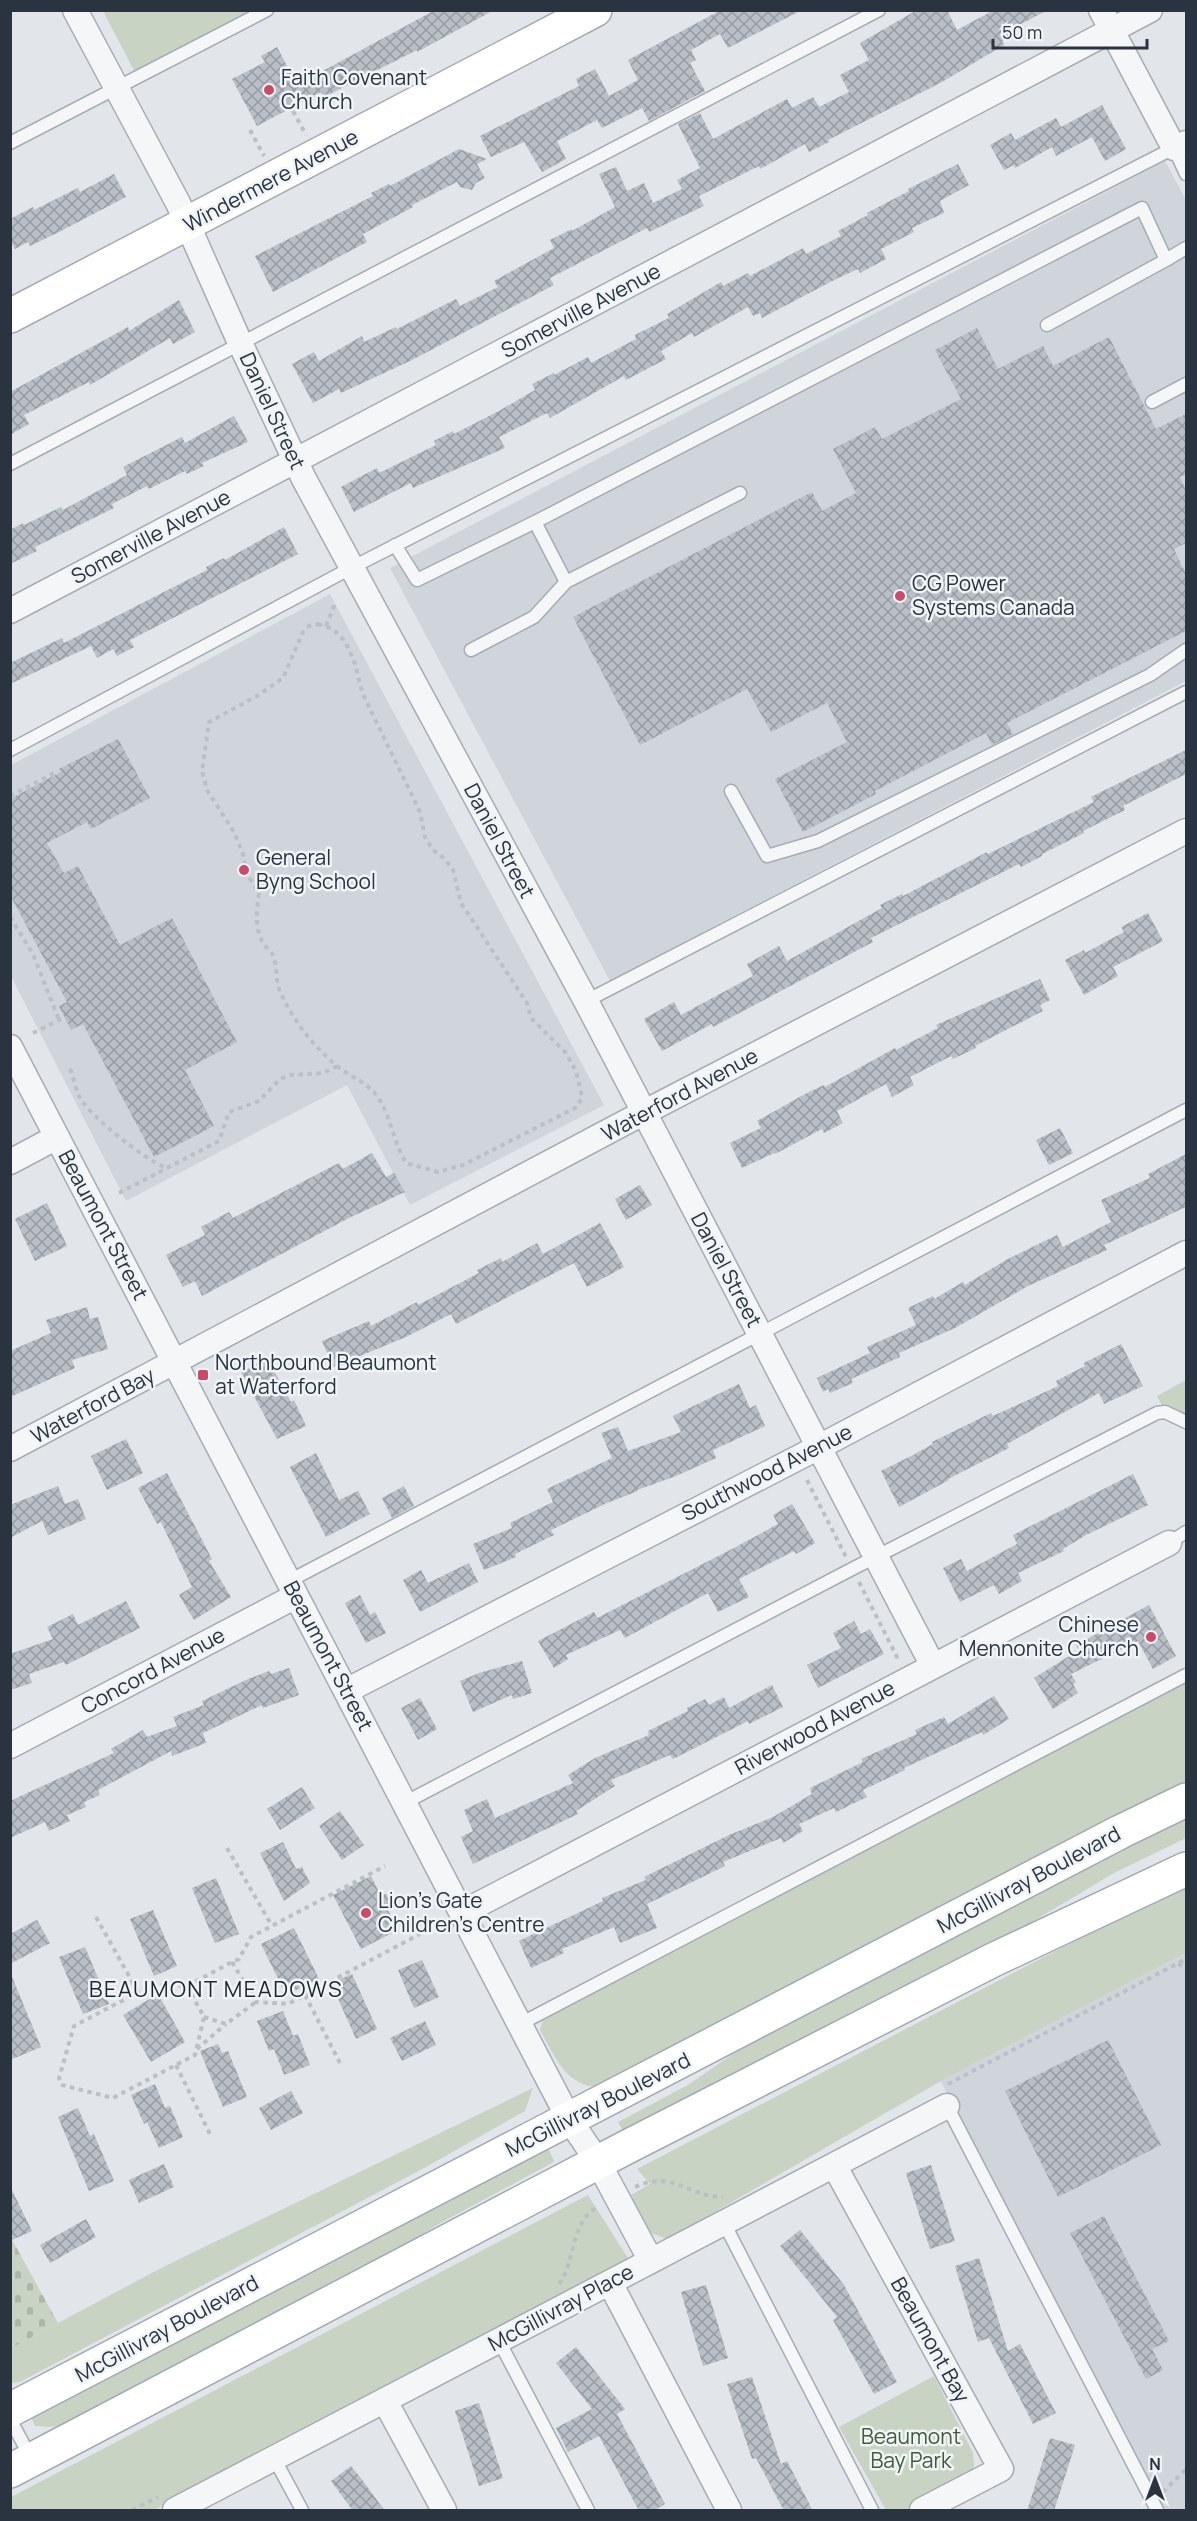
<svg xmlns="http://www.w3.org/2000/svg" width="1197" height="2521" font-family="Manrope,sans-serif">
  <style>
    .built { fill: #d0d5db }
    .green { fill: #c8d3c3 }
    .cemetery { fill: url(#cemetery-stones) }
    .building { fill: url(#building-cross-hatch) }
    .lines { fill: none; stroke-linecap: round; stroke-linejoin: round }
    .lane-casing { stroke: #a7acb4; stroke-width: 15 }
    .street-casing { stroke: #a7acb4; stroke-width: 27 }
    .secondary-casing { stroke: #a7acb4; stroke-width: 36 }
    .primary-casing { stroke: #a1aab5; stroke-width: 36 }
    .path { stroke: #bbc0c5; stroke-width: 4; stroke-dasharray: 4.5 4.5; stroke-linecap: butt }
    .lane { stroke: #f4f6f8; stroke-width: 12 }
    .street { stroke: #f4f6f8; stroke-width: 24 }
    .secondary { stroke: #fff; stroke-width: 33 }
    .primary { stroke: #fff; stroke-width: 33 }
    .poi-dot { fill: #ca4b67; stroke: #f1f4f7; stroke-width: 2 }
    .labels { text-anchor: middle; stroke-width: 5; stroke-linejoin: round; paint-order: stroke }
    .poi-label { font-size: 21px; fill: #2a3441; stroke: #f1f4f7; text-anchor: start }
    .street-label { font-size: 21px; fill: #2a3441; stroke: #f1f4f7 }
    .park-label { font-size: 21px; fill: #415c38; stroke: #f1f4f7 }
    .neighbourhood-label { font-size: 22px; letter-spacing: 1.5px; fill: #1c2532; stroke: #f1f4f7 }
  </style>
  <defs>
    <pattern id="cemetery-stones" width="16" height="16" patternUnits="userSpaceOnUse" patternTransform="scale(1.5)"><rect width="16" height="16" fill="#c8d3c3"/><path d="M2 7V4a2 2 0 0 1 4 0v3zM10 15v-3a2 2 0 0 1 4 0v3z" fill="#acb6a9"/></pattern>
    <pattern id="building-cross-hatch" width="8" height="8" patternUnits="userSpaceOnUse" patternTransform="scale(1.5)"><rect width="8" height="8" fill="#b9bfc6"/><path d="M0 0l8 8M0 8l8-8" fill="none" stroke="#979ca2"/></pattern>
  </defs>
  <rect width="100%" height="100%" fill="#e2e5ea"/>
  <path class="built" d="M1165,161L1186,200V681L610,981L390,568Z
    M330,594L604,1105L410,1205L347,1085L126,1201L11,976V765Z
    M1186,1953V2510H1157L1019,2245L941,2081Z"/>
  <path class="green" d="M103,11H267L138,78Z
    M1186,1380V1422L1165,1412L1157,1396Z
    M1186,1675V1785L599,2087C565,2086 555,2056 540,2030L543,2020Z
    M1186,1815V1838L1114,1873L1007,1937L624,2133L618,2122L688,2085L733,2054L793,2017Z
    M1186,1883V1953L941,2081L668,2239L645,2231L631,2195L650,2184L637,2169Z
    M533,2088L525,2111L426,2167L20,2382L11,2383V2348L165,2266Z
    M549,2150L554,2161L552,2163L435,2226L359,2276L71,2424L50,2427L35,2426L30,2415L539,2151Z
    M588,2195L631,2263L154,2510H11V2497Z
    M934,2376L973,2453L974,2465L971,2473L911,2510H886L839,2427Z"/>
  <path class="cemetery" d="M10,2236L58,2323L11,2348H10Z"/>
  <path class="building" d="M435,10H494L417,52V50L324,97L321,92L257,126L232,79L265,62L261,56L277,47L297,85Z
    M721,10H802L728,48L720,34L691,50L696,60L690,63L705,91L649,121L642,108L602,128L597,120L557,141L566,159L542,172L524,142L491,157L480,136L579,86L576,79L595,69L609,96L638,80L628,60Z
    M917,10H947L957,30L994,10H1048L1013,28L1016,34L1002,41L1004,45L942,82L828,140L829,142L809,152L805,144L760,169L759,166L699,196L704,206L649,232L647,228L550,278L554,285L412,360L341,393L339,389L313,403L292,364L314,352L319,361L362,336L364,342L396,327L397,329L456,299L460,306L498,287L494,281L554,248L550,240L572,229V231L615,207L599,174L616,167L627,191L644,183L653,203L682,189L677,180L700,168L678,124L700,113L713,139L787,99L792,108L813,97L819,107L849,92L840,75L869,60L860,43Z
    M1102,105L1126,149L1105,161L1092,137L1056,156L1052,147L1015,168L1014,165L1004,170L990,145L1011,133L1015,140L1056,118L1061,127Z
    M459,149L487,159L477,164L485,178L476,183L472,190L460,187L457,182L412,205L413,207L363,234L367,242L273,292L255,256L373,196L371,193L389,184L390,186Z
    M958,164L969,185L940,201L944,213L912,228L914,232L881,249L886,259L860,273L858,269L836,279L762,318L760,313L753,316L748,307L694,337L692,333L661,351L666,359L626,380L624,376L550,418L547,413L499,437L505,448L413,488L411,483L354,512L341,487L377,468L379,473L436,445L434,441L453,431L454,434L497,412L535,390L532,384L554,373V375L588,357L591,363L636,339L635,335L669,318L667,314L721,282L723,286L748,273L750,276L803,248L806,254L841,236L838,231L868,215L867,213L909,191L908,189Z
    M114,174L126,197L59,232L30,246L28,242L15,249L10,240V219L33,207L34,210L78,188L80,192Z
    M179,300L195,332L173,344L170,338L90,385L89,382L24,415L29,424L10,435V392L128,327L129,331Z
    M977,328L998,369L1043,346L1053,366L1109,337L1156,429L1186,414V474L1180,477L1186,490V543L1174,549L1186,574V631L1007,723L1013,734L992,745L986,733L875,791L876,794L803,832L775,779L847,742L827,703L771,732L747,689L640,745L573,617L812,492L822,511L856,493L833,449L875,427L882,439L961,399L935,350Z
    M234,416L248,442L202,463L204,466L187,474L185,471L149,489L147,486L112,504L114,508L35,547L37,551L10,564V530L23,523L24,525L61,507L63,510L127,475L123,467L182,437L185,443Z
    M284,527L298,554L130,640L134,647L117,656L113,649L97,658L91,646L10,684V663L62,638L64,643L207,570L206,567L224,558L225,560Z
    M118,739L150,798L91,829L87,822L47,843L64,873L78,866L120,945L172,918L237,1042L185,1070L214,1126L154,1157L83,1024L71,1030L59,1006L67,1002L10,895V799L61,772L59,769Z
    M1186,750V774L1123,806L1125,810L1083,831L1084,833L1042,854V856L1021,867L1019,864L871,938L873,942L713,1027L712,1024L662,1051L644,1019L674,1002L681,1015L753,976L747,964L779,946L787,961L882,908L880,905L902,894L903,896L987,852L988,854L1094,802L1091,797Z
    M1148,913L1163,941L1113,967L1118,976L1084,995L1065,960L1084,950L1085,953L1124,932L1121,927Z
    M1040,979L1050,1000L1040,1005L1043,1011L975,1046L976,1048L953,1059L951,1056L910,1077L914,1085L892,1097L886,1084L837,1111L843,1123L824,1133L822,1129L775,1154L774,1153L742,1168L730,1143L761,1128L757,1121L805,1094L824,1085L825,1087L895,1048L896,1050L938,1028L936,1025Z
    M1060,1128L1073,1153L1049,1165L1036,1140Z
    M372,1153L386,1177L394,1173L405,1192L349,1218L202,1296L195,1281L183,1287L166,1255L205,1235L201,1227L229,1212L233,1218L339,1163L343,1169Z
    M1186,1154V1207L1104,1245L1107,1250L1028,1286L957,1327L899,1353L900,1357L851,1379L853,1383L830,1393L828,1389L823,1392L817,1378L870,1353L867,1347L916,1325L908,1308L933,1296L934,1299L963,1282L965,1285L1006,1260L1057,1235L1063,1247L1111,1222L1101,1200L1150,1178L1148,1174Z
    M640,1185L652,1205L626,1220L615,1199Z
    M47,1203L67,1246L35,1261L15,1219Z
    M600,1223L624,1267L587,1287L574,1263L456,1324L451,1314L406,1337L333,1367L322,1341L369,1321L371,1326L417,1302L418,1305L479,1273L477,1270L501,1258L502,1262L537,1243L543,1254Z
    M87,1307L90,1319L98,1317L108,1349L72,1360L75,1368L10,1397V1351L51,1333L46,1320Z
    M1121,1344L1143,1386L1104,1404L1099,1393L1007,1444L1009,1448L948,1479L949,1480L899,1507L881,1471L913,1455L933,1444L932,1442L991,1413L993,1416L1058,1386L1056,1381L1085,1366L1084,1363Z
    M267,1358L291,1402L294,1400L306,1426L277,1439L241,1372Z
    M739,1384L750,1408L756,1405L765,1426L713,1450L716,1458L676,1476L637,1490L638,1491L607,1503L551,1530L554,1535L515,1554L516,1557L484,1570L473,1544L512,1528L510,1523L553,1502L547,1489L612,1458L601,1433L618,1427L628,1451L681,1432L673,1416Z
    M126,1439L143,1473L107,1490L91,1456Z
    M316,1453L339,1500L358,1491L370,1514L326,1537L290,1467Z
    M167,1473L212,1559L209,1561L231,1597L194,1620L179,1595L192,1587L161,1522L157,1524L138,1488Z
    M1133,1474L1148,1505L1086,1535L1063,1549L1064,1551L1018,1573L1022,1581L999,1594L994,1585L960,1602L943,1568L961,1559L967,1571L1017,1544L1013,1535Z
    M58,1486L65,1504L78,1499L86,1519L48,1535L42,1521L10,1538V1505Z
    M404,1486L414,1506L392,1518L382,1498Z
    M792,1504L815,1543L796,1554L794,1551L739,1579L749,1597L718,1612L708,1593L625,1638L620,1630L566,1655L568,1659L554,1668L538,1641L594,1612L597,1618L734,1548L778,1524L773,1515Z
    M469,1563L478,1582L420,1612L403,1580L421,1570L428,1583Z
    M360,1595L370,1615L375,1612L386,1633L366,1643L345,1603Z
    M126,1601L140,1628L66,1665L64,1662L29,1674L32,1683L10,1690V1654L53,1639L47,1627L73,1614L78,1625Z
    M1149,1605L1176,1656L1153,1669L1138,1641L1071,1674L1076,1682L1073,1684L1078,1693L1053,1709L1034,1678L1079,1650L1076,1645Z
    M854,1621L861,1634L870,1629L884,1654L818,1688L807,1665L841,1648L833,1633Z
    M522,1661L532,1693L513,1699L512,1695L473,1712L460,1681L479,1673Z
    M289,1668L299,1695L263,1708L262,1705L203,1733L206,1743L172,1756L171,1751L98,1790L100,1795L84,1802L86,1807L67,1815L70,1821L49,1831L45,1822L10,1838V1801L114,1753L111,1749L143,1730L147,1737L177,1726L173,1717L204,1705L202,1701L248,1679L269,1671L271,1674Z
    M772,1685L783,1707L749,1724L748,1721L673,1759L670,1755L611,1780L615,1786L576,1811L578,1814L473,1864L461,1837L473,1831L464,1810L487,1799L495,1818L573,1783L568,1775L595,1758L649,1735L648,1731L688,1711L687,1708L705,1699L709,1705L724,1697L729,1708Z
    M994,1696L1009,1719L983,1735L982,1732L904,1768L905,1770L863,1790L867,1797L836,1812L834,1808L799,1824L803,1831L783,1843L781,1838L723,1862L725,1866L647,1904L657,1928L620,1943L614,1927L562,1949L564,1953L531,1968L519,1941L603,1901L602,1898L646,1880L644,1877L729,1835L773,1817L812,1794L810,1788L863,1762L861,1759L917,1734L915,1730L944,1717L948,1724Z
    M420,1698L437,1729L418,1740L401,1708Z
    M302,1787L315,1808L280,1830L267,1809Z
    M340,1811L364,1845L342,1860L319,1826Z
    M283,1842L296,1869L302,1867L310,1883L284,1901L260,1853Z
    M371,1876L381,1896L386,1894L394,1908L388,1910L398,1930L361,1949L333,1895Z
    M216,1878L239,1934L215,1943L192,1888Z
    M153,1910L177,1966L154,1976L130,1919Z
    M37,1920L50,1943L10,1964V1934Z
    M294,1928L319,1979L286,1995L261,1944Z
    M85,1947L109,2004L83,2014L59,1957Z
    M422,1960L439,1997L414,2008L398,1970Z
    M10,1972L41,2047L10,2060Z
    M352,1974L377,2029L356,2039L331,1983Z
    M158,1994L185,2042L151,2062L123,2015Z
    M283,2011L293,2036L298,2034L310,2065L284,2075L274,2049L269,2051L257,2021Z
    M425,2021L436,2045L402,2061L390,2038Z
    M1108,2040L1161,2145L1058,2197L1005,2091Z
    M218,2044L222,2053L228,2051L247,2097L223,2107L200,2051Z
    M155,2084L165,2108L170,2106L183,2137L159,2148L147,2122L144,2124L131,2095Z
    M291,2091L303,2113L271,2130L259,2108Z
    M78,2108L90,2136L94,2134L114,2181L89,2191L58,2117Z
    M164,2164L174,2187L139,2203L129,2180Z
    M931,2165L955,2241L930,2249L906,2173Z
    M10,2186L32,2231L10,2241Z
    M1104,2216L1169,2341L1152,2349L1163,2370L1146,2379L1070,2233Z
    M86,2219L96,2237L50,2263L40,2245Z
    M800,2230L844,2285L897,2382L874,2394L833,2320L837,2317L780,2246Z
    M979,2258L1008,2351L1020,2344L1056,2413L1033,2424L989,2338L978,2342L955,2266Z
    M706,2285L728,2358L703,2366L681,2292Z
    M576,2347L625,2409L617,2414L665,2504L653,2511H639L599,2436L568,2452L556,2428L592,2409L556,2363Z
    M752,2377L781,2464L787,2461L813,2511H784L756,2458L752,2459L727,2384Z
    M479,2403L503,2478L479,2486L455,2411Z
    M1050,2438L1075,2445L1054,2511H1027Z
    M351,2466L363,2481L385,2511H353L331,2481Z"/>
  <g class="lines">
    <defs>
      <path id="lane" d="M10,143L267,10
        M1047,325L1166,260
        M1152,402L1186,384
        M10,464L879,10
        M535,522L566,582L740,493
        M395,545L417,580L535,522L1142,208L1166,260L1186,248
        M471,650L534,617L566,582
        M10,750L351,568L1174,148L1186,174
        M731,791L767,856L818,841L1150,675L1186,650
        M586,1001L1186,692
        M1169,1543L1186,1532
        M289,1581L1186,1110
        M404,1803L852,1569L1157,1413L1165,1412L1186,1422
        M520,2024L1186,1675
        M947,2106L1157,2510
        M724,2223L872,2510
        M499,2341L588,2510
        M10,2419L31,2458
        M274,2458L302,2510"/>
      <path id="street" d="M75,10L178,203L241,345L304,479L586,1001L933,1666
        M1101,10L1174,148L1186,143
        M10,611L1150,10
        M10,1047L569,2119L598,2162L651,2261
        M10,1162L57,1137
        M10,1449L643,1113L1186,831
        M346,1691L819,1447L1186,1253
        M10,1746L296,1596
        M462,1913L1169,1543
        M834,2165L1001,2469L922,2510
        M610,2283L729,2510
        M385,2401L444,2510
        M175,2510L947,2106"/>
      <path id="secondary" d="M10,316L595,10"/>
      <path id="primary" d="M10,2410L1120,1832L1186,1800
        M10,2471L627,2147L993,1960L1186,1869"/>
    </defs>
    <use href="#lane" class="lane-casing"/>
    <use href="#street" class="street-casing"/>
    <use href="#secondary" class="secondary-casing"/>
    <use href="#primary" class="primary-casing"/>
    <path class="path" d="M293,111L306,135
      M250,130L264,156
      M318,624L333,629L345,641L355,664L362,692L420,812L425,837L433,850L445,859L453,870L461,903L527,1003L531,1018L566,1053L576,1071L582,1097L577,1107L463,1165L438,1172L406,1163C393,1141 390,1114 377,1096C366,1081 350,1077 337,1066C312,1045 292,1019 279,989C276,980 277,968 274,958C272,951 266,948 263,943C254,927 257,910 259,893L247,874L243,854L234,832L207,790L202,771L209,722L257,696L283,678L303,632L309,626Z
      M326,626L334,606L333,601
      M10,796L56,772
      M10,917L33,954L59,1020
      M33,1033L65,1017
      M70,1069C74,1077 75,1088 79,1096C89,1116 144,1159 166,1168
      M119,1193L219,1141L229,1112L259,1101L280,1079L290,1075L323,1073L338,1066
      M807,1480L846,1557
      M859,1582L899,1661
      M227,1848L272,1926
      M96,1917L138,1992
      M232,1962L256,2002L288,2004L420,1934
      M1178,1964L1186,1968
      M187,1986L204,2017L195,2055L113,2098L62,2085L59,2078L74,2026L152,1985L187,1986L232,1962L239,1959L251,1937L385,1866
      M305,1995L341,2065
      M204,2017L226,2024L256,2002
      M197,2049L226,2024
      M176,2065L210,2134
      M948,2084L1186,1959
      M635,2187C671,2169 692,2198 723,2197
      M559,2284C577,2259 569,2222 599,2206
      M1163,2492L1186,2469
      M132,2510L158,2497"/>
    <use href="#lane" class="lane"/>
    <use href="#street" class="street"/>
    <use href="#secondary" class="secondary"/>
    <use href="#primary" class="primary"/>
  </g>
  <g class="poi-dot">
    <circle cx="269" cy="90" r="6"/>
    <circle cx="900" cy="596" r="6"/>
    <circle cx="244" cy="870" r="6"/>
    <rect x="197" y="1369" width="12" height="12" rx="3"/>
    <circle cx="1151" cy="1637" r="6"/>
    <circle cx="366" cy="1913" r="6"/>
  </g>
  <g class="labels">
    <g class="poi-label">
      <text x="281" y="85">Faith Covenant<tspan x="281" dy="24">Church</tspan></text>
      <text x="912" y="591">CG Power<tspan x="912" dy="24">Systems Canada</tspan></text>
      <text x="256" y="865">General<tspan x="256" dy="24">Byng School</tspan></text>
      <text x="215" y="1370">Northbound Beaumont<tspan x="215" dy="24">at Waterford</tspan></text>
      <text x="1139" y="1632" text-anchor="end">Chinese<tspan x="1139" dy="24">Mennonite Church</tspan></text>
      <text x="378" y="1908">Lion's Gate<tspan x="378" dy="24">Children's Centre</tspan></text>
    </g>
    <g class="street-label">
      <text transform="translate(271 181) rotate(-28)" y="7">Windermere Avenue</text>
      <text transform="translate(581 311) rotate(-28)" y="7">Somerville Avenue</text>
      <text transform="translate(272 411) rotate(65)" y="7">Daniel Street</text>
      <text transform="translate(151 537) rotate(-28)" y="7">Somerville Avenue</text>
      <text transform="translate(499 841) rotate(62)" y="7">Daniel Street</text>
      <text transform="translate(680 1095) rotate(-28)" y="7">Waterford Avenue</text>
      <text transform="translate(103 1225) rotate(62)" y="7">Beaumont Street</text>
      <text transform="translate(726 1270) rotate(62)" y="7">Daniel Street</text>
      <text transform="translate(93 1406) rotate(-28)" y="7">Waterford Bay</text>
      <text transform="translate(767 1473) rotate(-27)" y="7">Southwood Avenue</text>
      <text transform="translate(328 1656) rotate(62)" y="7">Beaumont Street</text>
      <text transform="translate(153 1671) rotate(-28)" y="7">Concord Avenue</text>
      <text transform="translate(815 1728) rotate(-28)" y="7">Riverwood Avenue</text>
      <text transform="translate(1029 1880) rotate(-28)" y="7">McGillivray Boulevard</text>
      <text transform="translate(598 2105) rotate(-27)" y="7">McGillivray Boulevard</text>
      <text transform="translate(561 2308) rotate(-28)" y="7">McGillivray Place</text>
      <text transform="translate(167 2329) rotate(-28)" y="7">McGillivray Boulevard</text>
      <text transform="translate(930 2340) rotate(61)" y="7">Beaumont Bay</text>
    </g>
    <g class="park-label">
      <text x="911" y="2444">Beaumont<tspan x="911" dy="24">Bay Park</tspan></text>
    </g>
    <g class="neighbourhood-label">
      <text x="216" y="1997">BEAUMONT MEADOWS</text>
    </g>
  </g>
  <rect width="1197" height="2521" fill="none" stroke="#2a3441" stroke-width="24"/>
  <g transform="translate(1155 2479)" stroke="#f1f4f7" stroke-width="4.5" paint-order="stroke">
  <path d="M0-4.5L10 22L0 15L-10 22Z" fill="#2a3441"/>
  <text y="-9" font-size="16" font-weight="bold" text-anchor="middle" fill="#2a3441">N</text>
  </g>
  <path d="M993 39v9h154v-9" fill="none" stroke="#2a3441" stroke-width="3"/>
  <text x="1002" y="39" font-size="18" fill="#2a3441" stroke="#f1f4f7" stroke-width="4.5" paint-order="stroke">50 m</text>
</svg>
